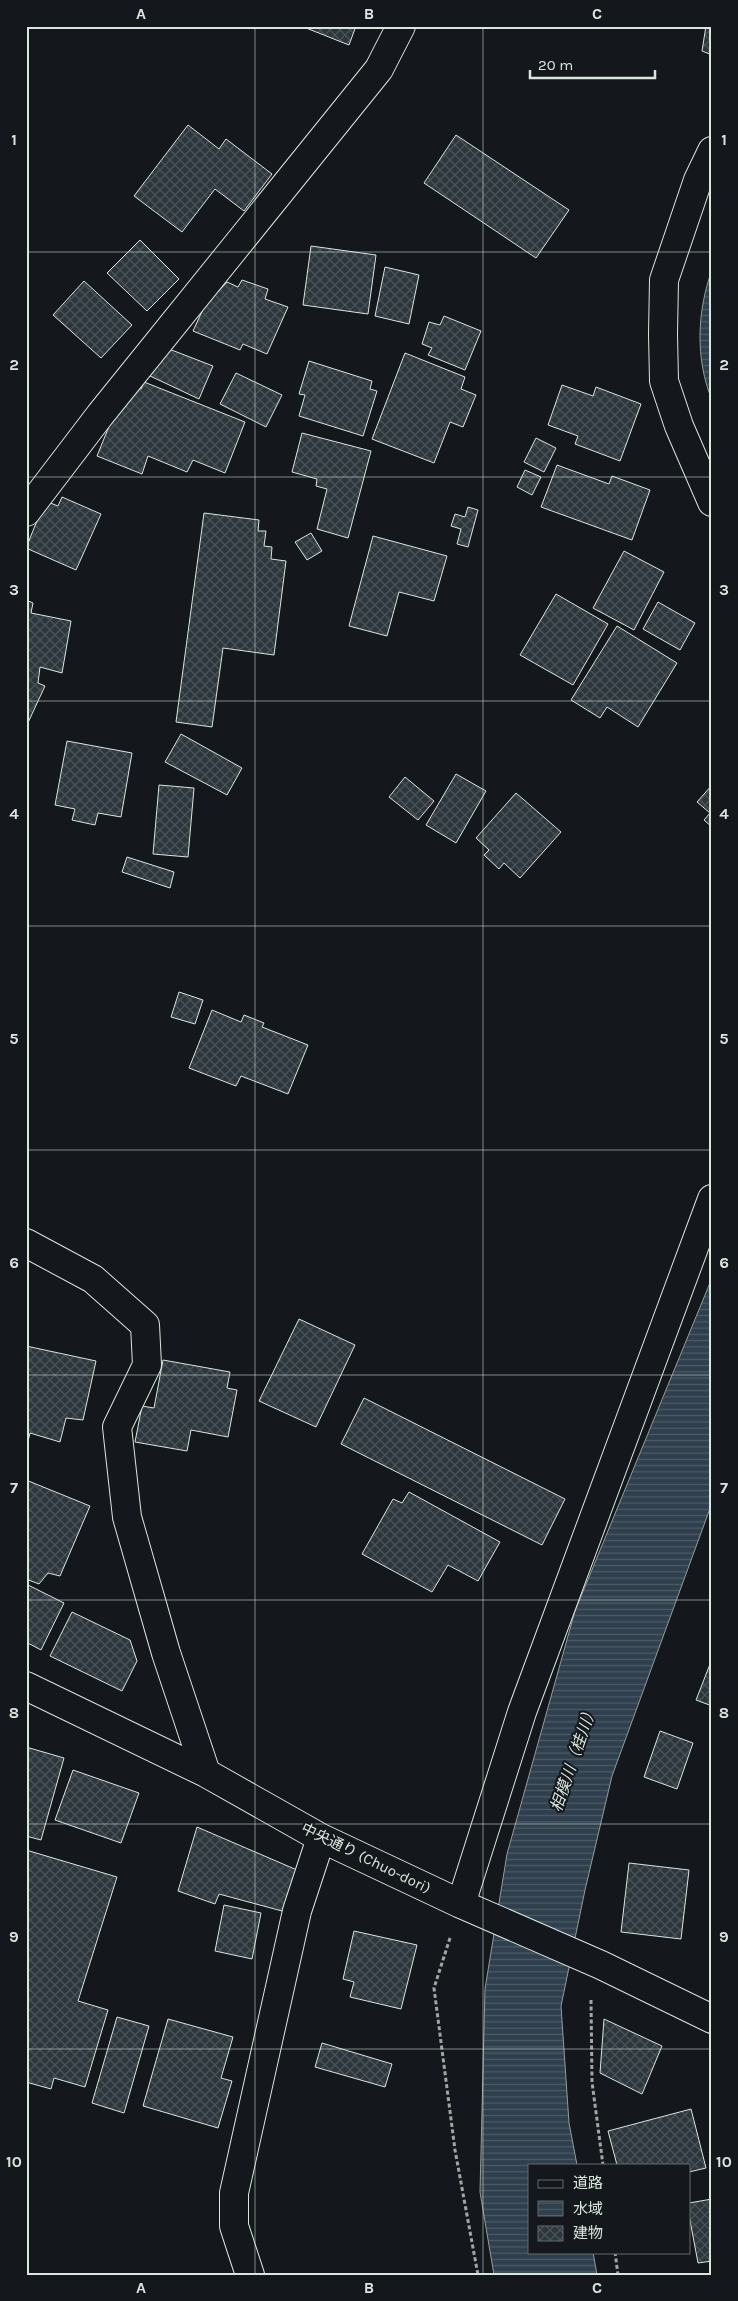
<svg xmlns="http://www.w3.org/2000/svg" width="738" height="2301" font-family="Karla,'Noto Sans JP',sans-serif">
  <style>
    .water { fill: url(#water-rules); stroke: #939e99 }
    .building { fill: url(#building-cross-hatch); stroke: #d8e6dc }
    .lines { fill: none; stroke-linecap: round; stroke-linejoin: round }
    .minor-casing { stroke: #d8e6dc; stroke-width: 30 }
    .path { stroke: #9da8a2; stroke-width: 3; stroke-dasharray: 4 2.5; stroke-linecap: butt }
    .minor { stroke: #14181c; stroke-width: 28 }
    .grid { fill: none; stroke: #d8e6dc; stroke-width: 1; stroke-opacity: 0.55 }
    .labels { text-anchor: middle; stroke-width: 4; stroke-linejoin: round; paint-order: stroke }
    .street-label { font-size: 15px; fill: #d8e6dc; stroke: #14181c }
    .water-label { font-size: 16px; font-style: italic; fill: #d8e6dc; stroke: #14181c }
    .neatline { fill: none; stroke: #d8e6dc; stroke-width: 2 }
    .grid-label { font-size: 16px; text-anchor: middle; font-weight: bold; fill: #d8e6dc }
  </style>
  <defs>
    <pattern id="water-rules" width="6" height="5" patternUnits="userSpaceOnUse" patternTransform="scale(1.25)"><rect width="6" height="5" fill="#2f3f4d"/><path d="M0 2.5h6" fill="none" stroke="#4c5b66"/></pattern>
    <pattern id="building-cross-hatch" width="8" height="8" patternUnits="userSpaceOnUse" patternTransform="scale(1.25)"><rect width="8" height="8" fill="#2c363c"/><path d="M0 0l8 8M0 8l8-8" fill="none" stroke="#4a5358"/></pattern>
  </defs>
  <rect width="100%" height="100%" fill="#14181c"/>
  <path class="water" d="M712,270V400C695,359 697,311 712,270Z
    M712,1278V1503L612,1776L585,1890L561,2006L569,2123L577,2165H529V2252H593L597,2275H494L480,2192L485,1989L507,1854L575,1611Z"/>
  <path class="building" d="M301,26H356L349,45Z
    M706,26H712V55L702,51Z
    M188,125L219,149L226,139L272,174L244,211L215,189L182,232L134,196Z
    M456,135L569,210L536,258L424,183Z
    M140,240L179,279L147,311L107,273Z
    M311,246L376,255L368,314L303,305Z
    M385,267L419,275L409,324L375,316Z
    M242,280L268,289L265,299L288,307L267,354L243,344L240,350L193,331L205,305L227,282L238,287Z
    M84,281L132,325L101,358L53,315Z
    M444,316L481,331L465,370L428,355L432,348L422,344L429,322L440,325Z
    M169,349L213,366L199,399L148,375Z
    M405,353L465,377L461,389L476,395L463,427L450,422L434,463L372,439Z
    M309,361L372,381L370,389L377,391L363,436L299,416L305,395L299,394Z
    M236,373L282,395L266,427L220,404Z
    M144,382L245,422L225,473L193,460L187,472L148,456L142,474L97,456L116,409L125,399L130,401L135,387L141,389Z
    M562,385L593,396L596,387L641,404L620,461L575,444L578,436L548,425Z
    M302,433L371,451L348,538L317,529L327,489L316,486L317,479L292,472Z
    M536,438L556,448L544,472L524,462Z
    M557,465L609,484L612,476L650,490L632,540L541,507Z
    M525,470L541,477L532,495L517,487Z
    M62,497L101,514L76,570L26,548L45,501L58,506Z
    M468,507L478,510L468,547L457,544L461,529L451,526L455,514L465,517Z
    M204,513L259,520L258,531H266L264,546L272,547L271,559L286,561L274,655L223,648L212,727L176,722Z
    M311,533L322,551L307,560L295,542Z
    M373,536L447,556L434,601L399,592L387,636L349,626Z
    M624,551L664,572L634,630L593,608Z
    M556,594L608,624L573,685L520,655Z
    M26,600L33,603L31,613L71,621L62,673L40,667L38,683L45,686L26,727Z
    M658,602L695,623L680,650L643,629Z
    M617,626L677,663L638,727L607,707L600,718L571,700Z
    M181,734L242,768L227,795L165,762Z
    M67,741L132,753L121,817L98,813L95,825L72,820L75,809L55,805Z
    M456,774L486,791L456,843L426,825Z
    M405,777L434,801L418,820L389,797Z
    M159,785L194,788L188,857L153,854Z
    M712,785V827L704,820L710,813L697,802Z
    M516,793L561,832L520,878L504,863L499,869L484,855L489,850L476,838Z
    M127,857L174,872L170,888L122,872Z
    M179,992L203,1000L195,1024L171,1017Z
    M212,1010L241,1022L244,1015L264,1023L262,1027L308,1045L288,1094L241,1076L236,1086L189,1068Z
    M299,1319L355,1345L316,1427L259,1401Z
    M26,1346L96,1361L83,1420L66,1418L60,1442L30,1433L26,1450Z
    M163,1360L230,1372L227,1388L237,1390L228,1437L191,1430L187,1451L135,1442L142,1406L154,1408Z
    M364,1398L565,1499L542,1545L341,1444Z
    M26,1480L90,1506L60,1576L48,1573L39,1584L26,1579Z
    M409,1492L500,1542L478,1581L448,1565L432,1592L362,1554L393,1499L402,1503Z
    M26,1584L64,1603L41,1650L26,1642Z
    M72,1612L130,1640L137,1661L122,1691L50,1656Z
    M712,1659V1706L696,1700Z
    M660,1731L693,1743L677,1789L644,1777Z
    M26,1747L64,1758L41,1840L26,1836Z
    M73,1770L139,1793L121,1843L55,1820Z
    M197,1827L297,1870L282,1911L219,1894L215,1904L178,1891Z
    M26,1850L117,1877L78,2001L108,2010L85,2087L54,2078L51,2089L26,2082Z
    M629,1863L689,1870L681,1939L621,1932Z
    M224,1905L261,1913L252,1959L215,1951Z
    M354,1931L417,1945L401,2009L350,1997L354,1982L343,1979Z
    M117,2017L149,2026L124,2113L92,2103Z
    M168,2019L233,2037L221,2078L232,2081L218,2128L143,2106Z
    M604,2019L662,2046L642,2094L600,2073Z
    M322,2043L392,2064L385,2087L315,2067Z
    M691,2109L706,2168L689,2172V2165H617L608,2131Z
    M712,2199V2261L698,2263L689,2215V2203Z"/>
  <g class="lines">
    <defs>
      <path id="minor" d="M712,151L698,180L664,280L663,334L664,381L679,426L712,502
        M26,512L100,415L379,69L401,26
        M26,1243L93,1279L145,1325L147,1365L117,1427L127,1517L166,1653L206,1773
        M26,1686L206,1773L321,1838L461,1904L601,1965L712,2019
        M461,1904L522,1712L712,1199
        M250,2275L234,2226V2193L297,1911L321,1838"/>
    </defs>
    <use href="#minor" class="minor-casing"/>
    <path class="path" d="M450,1938L434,1988L455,2150L478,2275
      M591,2000L592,2082L603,2165
      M615,2252L618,2275"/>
    <use href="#minor" class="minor"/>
  </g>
  <path class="grid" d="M255,26V2275M483,26V2275M26,252H712M26,477H712M26,701H712M26,926H712M26,1150H712M26,1375H712M26,1600H712M26,1824H712M26,2049H712"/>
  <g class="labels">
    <g class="street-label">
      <text transform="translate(366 1858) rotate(26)" y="5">中央通り (Chuo-dori)</text>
    </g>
    <g class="water-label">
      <text transform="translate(573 1758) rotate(-71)" y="6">相模川（桂川）</text>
    </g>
  </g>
  <rect width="738" height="2301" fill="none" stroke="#14181c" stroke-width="55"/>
  <rect x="528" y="2164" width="162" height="90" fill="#14181c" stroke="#626a69"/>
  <rect x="538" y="2180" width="25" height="8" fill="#14181c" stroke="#626a69"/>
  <text x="573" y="2188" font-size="15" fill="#d8e6dc">道路</text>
  <rect x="538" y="2201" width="25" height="15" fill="url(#water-rules)" stroke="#626a69"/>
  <text x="573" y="2214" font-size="15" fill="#d8e6dc">水域</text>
  <rect x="538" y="2226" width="25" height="15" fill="url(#building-cross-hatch)" stroke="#626a69"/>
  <text x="573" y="2238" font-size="15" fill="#d8e6dc">建物</text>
  <path d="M530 70v8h125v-8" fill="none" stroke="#d8e6dc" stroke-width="2.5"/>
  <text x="538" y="70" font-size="15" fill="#d8e6dc" stroke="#14181c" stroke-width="4" paint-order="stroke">20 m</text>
  <rect x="28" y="28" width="682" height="2246" class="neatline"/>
  <g class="grid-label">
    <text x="141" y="19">A</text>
    <text x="369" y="19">B</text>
    <text x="597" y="19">C</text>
    <text x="14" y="145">1</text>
    <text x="724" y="145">1</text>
    <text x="14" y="370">2</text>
    <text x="724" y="370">2</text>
    <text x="14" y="595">3</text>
    <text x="724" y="595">3</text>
    <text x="14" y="819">4</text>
    <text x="724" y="819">4</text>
    <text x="14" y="1044">5</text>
    <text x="724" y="1044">5</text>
    <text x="14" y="1268">6</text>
    <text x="724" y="1268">6</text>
    <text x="14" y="1493">7</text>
    <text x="724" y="1493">7</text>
    <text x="14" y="1718">8</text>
    <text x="724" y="1718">8</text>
    <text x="14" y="1942">9</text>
    <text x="724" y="1942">9</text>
    <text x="14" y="2167">10</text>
    <text x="724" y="2167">10</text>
    <text x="141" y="2293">A</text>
    <text x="369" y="2293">B</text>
    <text x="597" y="2293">C</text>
  </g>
</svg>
